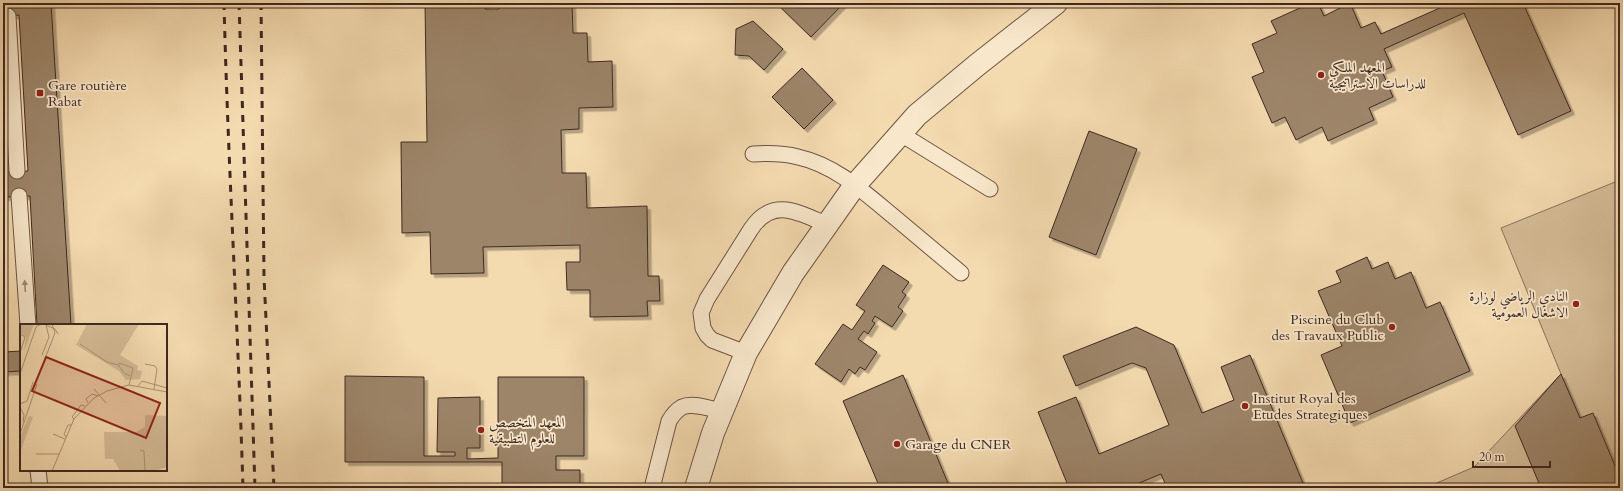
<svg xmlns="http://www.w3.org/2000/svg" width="1623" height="491" font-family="Cardo,Amiri,serif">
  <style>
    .green { fill: #d5bc97; stroke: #8a725c }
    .building { fill: #9d856a; stroke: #3f2820; filter: url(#shadow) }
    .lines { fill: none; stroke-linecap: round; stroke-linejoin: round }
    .service-casing { stroke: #6c5444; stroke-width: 17 }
    .tertiary-casing { stroke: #6c5444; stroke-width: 24 }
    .service { stroke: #f8e7cb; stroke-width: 15 }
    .tertiary { stroke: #f8e7cb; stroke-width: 22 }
    .rail { stroke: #3f2820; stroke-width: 3; stroke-dasharray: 7 7; stroke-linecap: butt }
    .oneway { fill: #9c8876 }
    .poi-dot { fill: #8f2418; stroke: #f8e7cb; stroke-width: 1.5 }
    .labels { text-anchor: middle; stroke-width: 3.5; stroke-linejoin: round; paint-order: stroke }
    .poi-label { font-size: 14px; fill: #3f2820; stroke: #f8e7cb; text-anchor: start }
    .inset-road { fill: none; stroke: #ac9376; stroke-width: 1 }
    .view { fill: #8f2418; fill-opacity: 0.15; stroke: #8f2418; stroke-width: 2 }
    .inset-edge { fill: none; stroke: #3f2820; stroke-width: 2 }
  </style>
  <defs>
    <filter id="shadow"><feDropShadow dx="3.5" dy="3.5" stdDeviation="0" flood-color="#0004"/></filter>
  </defs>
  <rect width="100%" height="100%" fill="#f4daaf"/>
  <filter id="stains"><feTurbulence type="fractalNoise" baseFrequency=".005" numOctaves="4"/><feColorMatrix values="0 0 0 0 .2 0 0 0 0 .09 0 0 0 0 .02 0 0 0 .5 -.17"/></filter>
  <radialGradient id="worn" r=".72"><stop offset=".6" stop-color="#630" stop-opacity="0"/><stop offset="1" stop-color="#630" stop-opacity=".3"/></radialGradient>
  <path class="green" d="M1620,180V488H1425L1474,467L1561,374L1501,228Z"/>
  <path class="building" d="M3,3H51L71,325H37L30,196L3,197V172L28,171L19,15L3,16Z
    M425,3H485V9H499V3H572L573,33H587L588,62L612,61L613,107L579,108V129L561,130L562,173H586L587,208L647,206L648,276H659L660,301H647L648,316L590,317V290H567L566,262H580V245L483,247L484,273L431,274L430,232L402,233L401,142H427Z
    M776,3H844L811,37Z
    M1311,3H1318L1324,16L1350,3L1361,28L1375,22L1381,34L1451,3H1523L1571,111L1518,135L1464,13L1384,49L1392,67L1382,71L1393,97L1369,108L1374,120L1328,141L1322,127L1296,140L1285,117L1272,123L1252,77L1264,72L1252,44L1277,33L1271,21Z
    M753,21L783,49L764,70L749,56L735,55L736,29Z
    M802,68L833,100L804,129L772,97Z
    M1089,131L1137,149L1096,255L1049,237Z
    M1367,257L1372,269L1388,262L1395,279L1411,272L1426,308L1440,302L1470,371L1350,423L1321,355L1342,346L1318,291L1341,282L1336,271Z
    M883,265L909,282L902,292L906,295L898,307L903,311L892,327L875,316L872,321L875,323L868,334L864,331L858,339L877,352L865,370L860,367L855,374L849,369L841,382L815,364L843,324L852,330L865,311L856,305Z
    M1136,327L1174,345L1202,413L1234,400L1221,367L1250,355L1303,483L1291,488H1167L1161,474L1127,488H1069L1038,412L1076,397L1099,454L1169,425L1146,368L1132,363L1076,386L1063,356Z
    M21,351V371L3,372V352Z
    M1561,374L1580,418L1593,413L1620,478V488H1541L1515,426Z
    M903,375L950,488H880L843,401Z
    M345,376L424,377V456H455V452H437L438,398L480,397V448H467V459L498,458V377H584V456H556V470H580V488H502V462H345Z"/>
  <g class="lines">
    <defs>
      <path id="service" d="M8,16L17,171
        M901,134L990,189
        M753,154C769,153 783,153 798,157C835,165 865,193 893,216C916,235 938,254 961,273
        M19,196L28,325
        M746,353L712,340L707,335L703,328L701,313L707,299L751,229C773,196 799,213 828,225
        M38,470L40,488
        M652,488L669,421C672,416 677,410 682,407C693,402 710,409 721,411"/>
      <path id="tertiary" d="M696,488L713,433L746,353L793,273L855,185L917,115L977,65L1056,3"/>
    </defs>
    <use href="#service" class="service-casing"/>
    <use href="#tertiary" class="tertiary-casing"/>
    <use href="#service" class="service"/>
    <use href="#tertiary" class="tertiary"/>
    <path class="rail" d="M224,3C228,165 238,326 243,488
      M239,3L255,488
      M261,3L264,277L274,488"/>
  </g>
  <defs><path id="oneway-solid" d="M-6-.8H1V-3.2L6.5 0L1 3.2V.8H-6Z"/></defs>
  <use class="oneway" href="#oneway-solid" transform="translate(25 286) rotate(-94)"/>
  <g class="poi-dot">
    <circle cx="1321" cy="75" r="4"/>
    <rect x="36" y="89" width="8" height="8" rx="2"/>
    <circle cx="1576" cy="304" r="4"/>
    <circle cx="1392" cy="327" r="4"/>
    <circle cx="1245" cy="406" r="4"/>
    <circle cx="481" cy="430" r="4"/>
    <circle cx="897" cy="444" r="4"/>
  </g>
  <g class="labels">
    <g class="poi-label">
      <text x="1329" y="72">المعهد الملكي<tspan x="1329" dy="16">للدراسات الاستراتيجية</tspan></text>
      <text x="48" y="90">Gare routière<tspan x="48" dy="16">Rabat</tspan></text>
      <text x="1568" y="301" text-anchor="end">النادي الرياضي لوزارة<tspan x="1568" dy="16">الاشغال العمومية</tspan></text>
      <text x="1384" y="324" text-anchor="end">Piscine du Club<tspan x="1384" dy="16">des Travaux Public</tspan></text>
      <text x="1253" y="403">Institut Royal des<tspan x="1253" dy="16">Etudes Strategiques</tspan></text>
      <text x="489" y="427">المعهد المتخصص<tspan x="489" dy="16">للعلوم التطبيقية</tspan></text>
      <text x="905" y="449">Garage du CNER</text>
    </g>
  </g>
  <g transform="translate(20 324)">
    <rect width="147" height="147" fill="#f4daaf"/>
    <path d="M0,0H14L4,27L6,13L0,9ZM67,0H119L100,31L118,42L117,46L122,47L120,55L106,56L99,47L56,21ZM125,91L147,92V143L134,147H100L93,135H85L84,108H116L125,103ZM9,92L13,93L1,126L0,113Z" fill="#d5bc97"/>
    <path class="inset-road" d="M26,1L35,5L38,10M0,10L5,13L0,29M60,20L87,38L98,41M22,31L29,13L26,1M26,32L35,9L32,0M125,40L135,42L137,45L134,65M0,50L16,3L21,0M109,61L113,44L99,39V42L104,49L110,52M118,62L122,57L147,64M74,65L86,79M68,79L66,75L72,70L78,72M0,80L7,77L13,58M0,83L4,91L3,98M54,95L52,93L61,81L65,82M0,110L17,60M33,110L45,115M46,113L44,110L48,101H52M120,126L124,127L125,147M16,130H39M32,147L54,95L74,74L87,67L109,61L147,68"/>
    <path class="view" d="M26,33L140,79L126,114L12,67Z"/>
    <rect width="147" height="147" class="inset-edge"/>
  </g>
  <rect width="1623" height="491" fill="none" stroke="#f4daaf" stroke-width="16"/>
  <rect x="4" y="4" width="1615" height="483" fill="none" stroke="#3f2820" stroke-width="2"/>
  <rect x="8" y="8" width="1607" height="475" fill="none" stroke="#3f2820"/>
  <path d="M1473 461v6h77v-6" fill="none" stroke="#3f2820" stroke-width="2"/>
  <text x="1479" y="461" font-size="12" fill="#3f2820" stroke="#f8e7cb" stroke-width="3" paint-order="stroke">20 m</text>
  <rect width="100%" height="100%" filter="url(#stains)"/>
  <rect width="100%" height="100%" fill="url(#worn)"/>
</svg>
